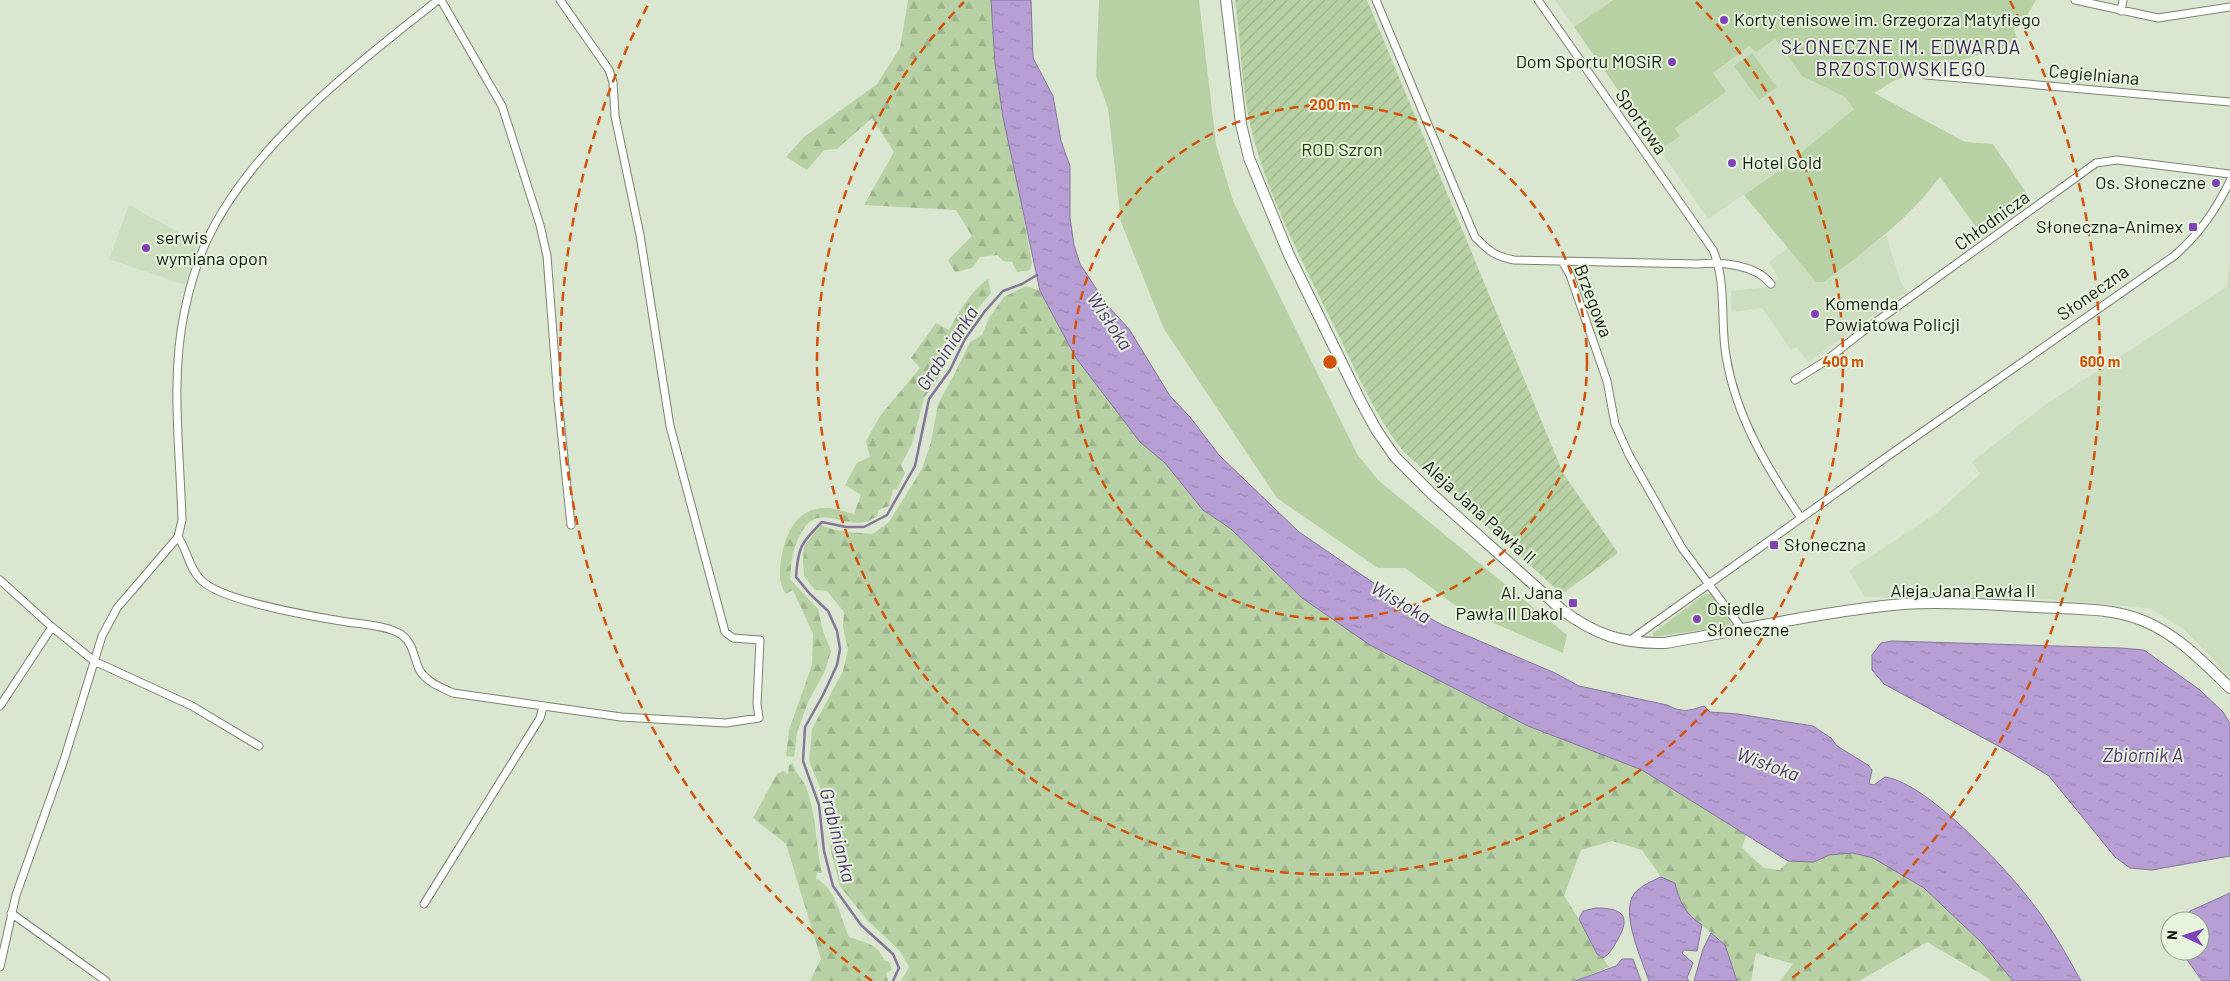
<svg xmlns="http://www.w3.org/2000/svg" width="2230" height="981" font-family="Barlow,sans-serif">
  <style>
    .built { fill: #cdddc0 }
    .green { fill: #b8d1a4 }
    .forest { fill: url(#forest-firs) }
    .garden { fill: url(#garden-furrows) }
    .water { fill: url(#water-ripples); stroke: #857699 }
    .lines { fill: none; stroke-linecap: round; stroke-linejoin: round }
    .stream { stroke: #857699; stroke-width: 2.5 }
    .street-casing { stroke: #798470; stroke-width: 9 }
    .secondary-casing { stroke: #798470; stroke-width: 12 }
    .street { stroke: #fff; stroke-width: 7 }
    .secondary { stroke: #fff; stroke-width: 10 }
    .ring { fill: none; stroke: #d2520c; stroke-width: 2.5; stroke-dasharray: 9 6 }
    .poi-dot { fill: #8042b7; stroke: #e7f4dd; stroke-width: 2 }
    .labels { text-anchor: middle; stroke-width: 4; stroke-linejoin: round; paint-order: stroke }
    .poi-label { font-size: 18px; fill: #11150d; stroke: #e7f4dd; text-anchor: start }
    .street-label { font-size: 18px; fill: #11150d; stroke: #e7f4dd }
    .park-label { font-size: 18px; fill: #213a00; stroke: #e7f4dd }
    .neighbourhood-label { font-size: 19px; letter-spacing: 1px; fill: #351750; stroke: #e7f4dd }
    .water-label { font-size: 19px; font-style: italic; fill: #523173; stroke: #e7f4dd }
    .centre { fill: #d2520c; stroke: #e7f4dd; stroke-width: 2.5 }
    .ring-label { font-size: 15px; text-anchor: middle; font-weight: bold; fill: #d2520c; stroke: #e7f4dd; stroke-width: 4; stroke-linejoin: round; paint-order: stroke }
  </style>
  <defs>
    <pattern id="forest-firs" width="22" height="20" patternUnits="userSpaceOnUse" patternTransform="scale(1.25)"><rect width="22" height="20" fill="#b8d1a4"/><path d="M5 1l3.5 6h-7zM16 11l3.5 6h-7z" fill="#9db38c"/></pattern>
    <pattern id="garden-furrows" width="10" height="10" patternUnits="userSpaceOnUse" patternTransform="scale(1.25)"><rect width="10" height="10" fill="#b8d1a4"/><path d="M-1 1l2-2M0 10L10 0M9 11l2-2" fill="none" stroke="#9db38c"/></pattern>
    <pattern id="water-ripples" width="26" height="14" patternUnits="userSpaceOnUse" patternTransform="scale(1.25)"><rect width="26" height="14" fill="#b79fd5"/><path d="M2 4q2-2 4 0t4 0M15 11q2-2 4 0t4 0" fill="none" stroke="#9c88b6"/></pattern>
  </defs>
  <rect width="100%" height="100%" fill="#dae6d0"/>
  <path class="built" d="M1555,0H1613L1574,27Z
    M1775,38L1802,76L1845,97L1854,109L1780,170L1708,219L1660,150L1680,136L1674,129L1713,73L1749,46Z
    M129,205L193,240L197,247L185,285L109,259Z
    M1886,235L1901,283L1907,292L1808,362L1797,347L1791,350L1762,308L1731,312V291L1767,287L1779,279L1770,264V261L1788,248L1816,282H1824Z
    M2230,259V677L2184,629L2149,608L2044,599L1865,597L1849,571L1938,512L1980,474L1972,462L2045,405L2227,287Z"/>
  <path class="green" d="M1099,0H1199L1216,144L1233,201L1357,454L1378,480L1567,635L1563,653L1459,608L1405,568H1378L1277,498L1164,329L1121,222L1108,108L1096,76Z
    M1613,0H2036L2026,17L2014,29L2018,43L1895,80L1874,93L1965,142L1993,144L2025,191L1976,227L1940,177C1906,222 1867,249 1824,282H1816L1744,195L1780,170L1854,109L1845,97L1802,76L1775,39L1756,52L1749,46L1713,73L1726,92L1675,128L1680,136L1660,150L1574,27Z
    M1752,53L1777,87L1759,100L1734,66Z
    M1705,594H1711L1731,623L1729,626L1653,637V633Z"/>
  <path class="forest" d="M908,0H991L995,63L1032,263L1030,270L1017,272L1012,262L1003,261L998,255L980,257L972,268L955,272L948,260L972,236L956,210L864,205L894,152L872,118L837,149L824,150L807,170L786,157L804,137L877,84L900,48Z
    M988,279L991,293L967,321L937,381L924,398L912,444L901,465L905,473L897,490L893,489L889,506L878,510V515C875,517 869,522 865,522C841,527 819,503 802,531C793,547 791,561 790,579L818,609L823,631L831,651L825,671L808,702L797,733L794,757L786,756L789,730L812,665L813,634L793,590L785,594C783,589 781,584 780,579C779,554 788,514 816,509C828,506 842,511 854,514L861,495L845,485L857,463L870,457L866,441L880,416L920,368L911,358L936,323L949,330C959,311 971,291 988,279Z
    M1026,286L1040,291L1076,358L1140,442L1165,463L1203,510L1231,529L1302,598L1370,645L1528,726L1642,770L1746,835L1742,848L1764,868L1780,870L1788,861L1814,862L1829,855L1853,853L1873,858L1924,888L1981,942L2013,981H1991L1988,978L1927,942L1859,981H1780L1793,964L1756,953L1751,981H1737L1725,945L1702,925L1692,919L1678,898L1675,883L1661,877L1642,850L1612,841L1581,850L1564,896L1579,919L1597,954L1603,958L1609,967L1575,981H901L909,967L899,950L867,920L840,886L831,851L828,806L809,761L812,729L843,671L848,650L843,627L844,612L827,591L815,590L804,576L803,561L804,546L821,525C838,533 854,532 873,534L889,522L922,469L931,442L938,404L955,373L970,342L982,335L989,318L1004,297Z
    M793,763C794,772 803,779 806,787C817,815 815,844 822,873H817L816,878C838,892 839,915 849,937C864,942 878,944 884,960L889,962L892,970L886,973L888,981H810L821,959L786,844L753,818L777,774L783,771L788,774L789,765Z"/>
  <path class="garden" d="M1235,0H1367L1563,473L1618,553L1562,594L1404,452C1375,416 1356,371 1336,330C1305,267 1267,196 1251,128C1241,87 1241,42 1235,0Z"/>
  <path class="water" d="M991,0H1031L1033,58L1053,96L1061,141L1070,166V218L1074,245L1080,264L1107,305L1129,329L1170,396L1190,417L1219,455L1299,532L1400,601L1442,625L1555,673L1579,686L1667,705C1683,713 1688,711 1704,706L1710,712L1738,714L1813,726L1831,738L1837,746L1868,765L1872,770L1869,784L1874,785L1885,777C1930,783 2021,883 2046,922C2059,941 2070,961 2081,981H2013L1981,942L1924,888L1873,858L1853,853L1829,855L1814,862L1788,861L1642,770L1528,726L1370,645L1302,598L1231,529L1203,510L1165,463L1140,442L1076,358L1040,291L1003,117L995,63Z
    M1892,641L2121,648L2144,650L2200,690L2223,712L2230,723V856L2152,870L2130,868L2115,857L2049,776L2013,754L1884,684L1872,670V655L1881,643Z
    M1661,877L1675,883C1679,901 1686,915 1702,925L1697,951L1684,950L1682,953L1693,963L1687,978L1689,981H1649C1642,960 1620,913 1634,894C1640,886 1652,881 1661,877Z
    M2230,893V981H2202L2181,951H2200V921H2185L2190,911Z
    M1596,908C1621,908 1632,915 1618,939C1614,946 1610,954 1603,958L1597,954L1579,919L1583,911Z
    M1711,933L1725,945L1737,981H1694L1703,949Z
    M1622,959H1633L1641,981H1575L1616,966Z"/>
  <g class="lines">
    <path class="stream" d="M893,981L899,968L893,954L861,925L833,886L824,851L819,805L803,761L805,727L823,695L837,665L840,649L837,631L828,611L810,594L796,577C798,547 801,543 822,522L846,527H864L887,515L915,466L929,399L950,370L965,339L985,311L1003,291L1022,284L1037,275"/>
    <defs>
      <path id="street" d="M441,0L502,106L540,225L547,256L558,400L571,525
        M1376,0L1475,237C1489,251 1494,256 1514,260L1698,264C1722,262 1755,264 1771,284
        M1538,0L1713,250C1727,283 1720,321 1726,356C1736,417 1767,468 1801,518
        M2075,0L2158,18L2230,7
        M2121,11L2123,0
        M1926,75L2230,102
        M1563,263L1570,275L1607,381L1615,424L1629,455L1682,548L1742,629
        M1795,380L1824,362L1862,332L2096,163L2117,160L2230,174
        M178,537C188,551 188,567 201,580C221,601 316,617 347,622C361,624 390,626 402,635C413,643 414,658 419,669C426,682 440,687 453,693L621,717L726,723L759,718L757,704L760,640L733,638L725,632L670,426L640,235L615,116L613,82L609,70L560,0
        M0,580L52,627L94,661L192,706L259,746
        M1629,641L1888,456L2174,256C2199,235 2216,210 2230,181
        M0,706L52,627
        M424,904L540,718L543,707
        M11,913L106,981
        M0,967L16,895L64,760L102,636L117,608L178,537L182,520C180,450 170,377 185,309C190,286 197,262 207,240C253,143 355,66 438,0"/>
      <path id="secondary" d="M1226,0L1241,124L1249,158L1289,255L1361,402L1377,431L1395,457L1432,494L1562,610C1596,635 1622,644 1665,643C1744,630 1823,611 1904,604C1947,601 1993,605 2036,607C2071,609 2111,607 2144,621C2178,635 2204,663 2230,688"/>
    </defs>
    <use href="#street" class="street-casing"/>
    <use href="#secondary" class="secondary-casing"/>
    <use href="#street" class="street"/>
    <use href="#secondary" class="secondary"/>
  </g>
  <g class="ring">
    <circle cx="1330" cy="362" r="257"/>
    <path d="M1696 2A513 513 0 1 1 964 2"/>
    <path d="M872 981A770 770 0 0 1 650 1M2010 1A770 770 0 0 1 1788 981"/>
  </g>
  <g class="poi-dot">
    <circle cx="1724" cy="20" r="5"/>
    <circle cx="1672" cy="62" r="5"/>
    <circle cx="1732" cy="163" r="5"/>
    <circle cx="2216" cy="183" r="5"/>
    <rect x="2188" y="222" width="10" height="10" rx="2.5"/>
    <circle cx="146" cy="248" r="5"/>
    <circle cx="1815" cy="314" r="5"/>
    <rect x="1769" y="540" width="10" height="10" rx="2.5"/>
    <rect x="1568" y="598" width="10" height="10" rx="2.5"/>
    <circle cx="1697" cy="619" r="5"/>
  </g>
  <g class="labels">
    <g class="poi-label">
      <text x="1734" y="26">Korty tenisowe im. Grzegorza Matyfiego</text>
      <text x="1662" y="68" text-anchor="end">Dom Sportu MOSiR</text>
      <text x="1742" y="169">Hotel Gold</text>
      <text x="2206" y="189" text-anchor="end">Os. Słoneczne</text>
      <text x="2183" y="233" text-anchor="end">Słoneczna-Animex</text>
      <text x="156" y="244">serwis<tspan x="156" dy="21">wymiana opon</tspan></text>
      <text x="1825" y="310">Komenda<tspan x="1825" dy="21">Powiatowa Policji</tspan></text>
      <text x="1784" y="551">Słoneczna</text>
      <text x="1563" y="599" text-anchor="end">Al. Jana<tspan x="1563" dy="21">Pawła II Dakol</tspan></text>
      <text x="1707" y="615">Osiedle<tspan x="1707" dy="21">Słoneczne</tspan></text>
    </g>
    <g class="street-label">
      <text transform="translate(2094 75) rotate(5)" y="6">Cegielniana</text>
      <text transform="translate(1641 122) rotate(55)" y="6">Sportowa</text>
      <text transform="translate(1992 221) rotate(-36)" y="6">Chłodnicza</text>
      <text transform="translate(2093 293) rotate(-35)" y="6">Słoneczna</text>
      <text transform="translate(1593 301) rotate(69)" y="6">Brzegowa</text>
      <text transform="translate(1479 512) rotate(42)" y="6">Aleja Jana Pawła II</text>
      <text x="1963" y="597">Aleja Jana Pawła II</text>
    </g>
    <g class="park-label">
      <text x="1342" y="156">ROD Szron</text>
    </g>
    <g class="neighbourhood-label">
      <text x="1901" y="54">SŁONECZNE IM. EDWARDA<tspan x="1901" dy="22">BRZOSTOWSKIEGO</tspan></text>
    </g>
    <g class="water-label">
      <text transform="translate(1110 321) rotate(56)" y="7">Wisłoka</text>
      <text transform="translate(947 348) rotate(-57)" y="7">Grabinianka</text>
      <text transform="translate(1401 602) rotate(30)" y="7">Wisłoka</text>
      <text x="2143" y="762">Zbiornik A</text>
      <text transform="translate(1768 764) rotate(20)" y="7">Wisłoka</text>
      <text transform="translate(838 835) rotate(76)" y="7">Grabinianka</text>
    </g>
  </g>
  <circle cx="1330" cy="362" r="8" class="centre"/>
  <g class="ring-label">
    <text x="1330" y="110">200 m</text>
    <text x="1843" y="367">400 m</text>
    <text x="2100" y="367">600 m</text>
  </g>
  <g transform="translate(2185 936) rotate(274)"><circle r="24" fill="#e7f4dd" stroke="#919b8a"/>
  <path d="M0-4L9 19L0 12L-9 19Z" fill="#8042b7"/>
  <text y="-8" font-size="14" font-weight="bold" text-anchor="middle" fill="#11150d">N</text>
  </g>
</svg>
